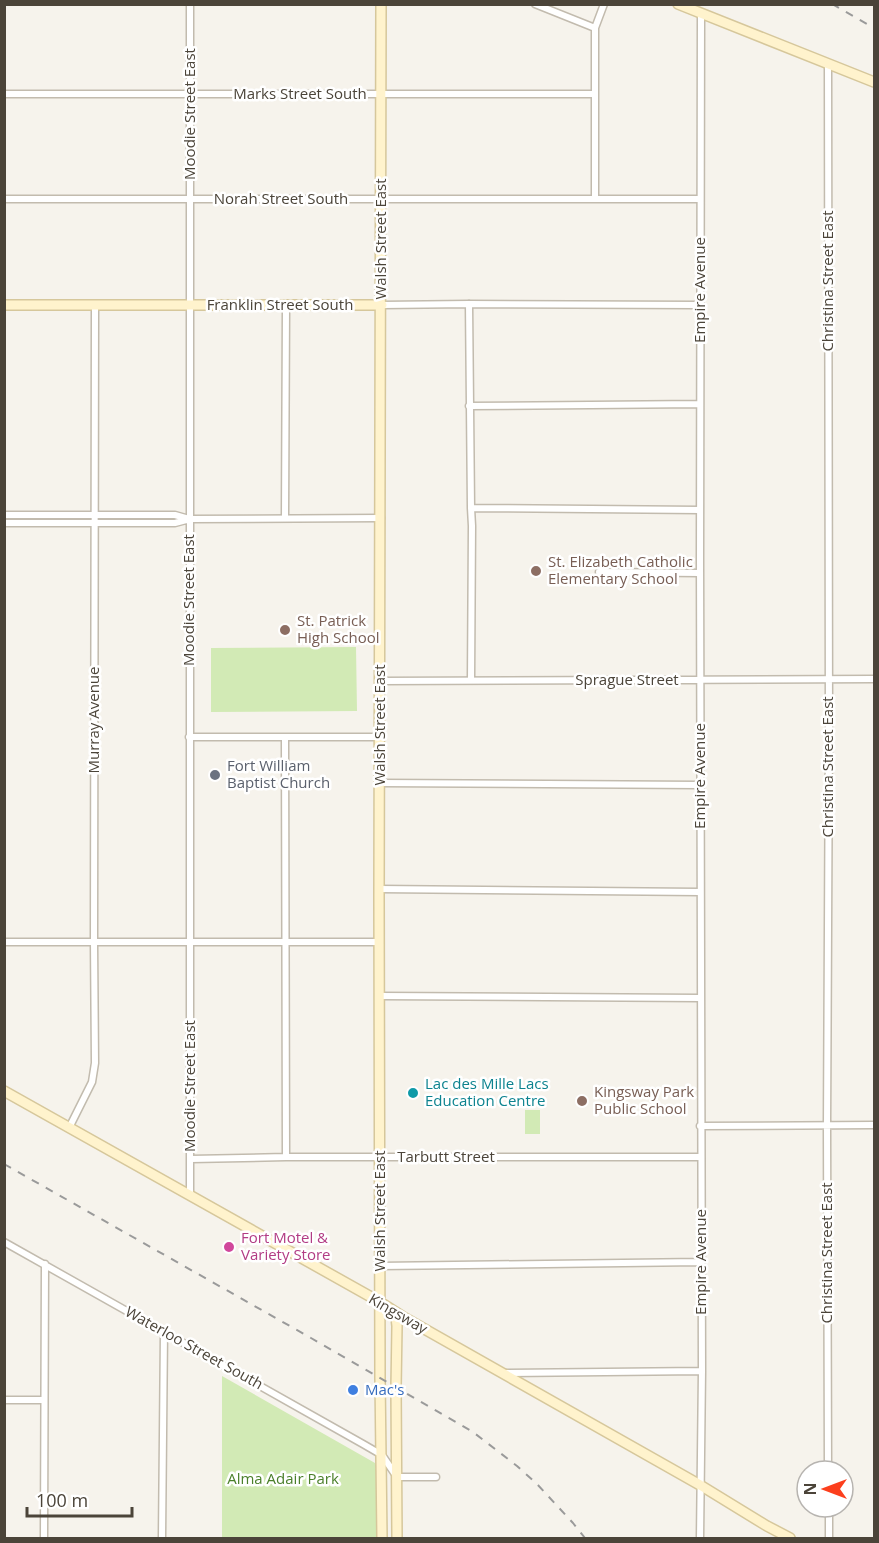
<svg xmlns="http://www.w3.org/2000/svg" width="879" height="1543" font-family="'Open Sans',sans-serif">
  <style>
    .green { fill: #d2eab5 }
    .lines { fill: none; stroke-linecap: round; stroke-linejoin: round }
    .street-casing { stroke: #c2bbae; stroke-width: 9 }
    .secondary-casing { stroke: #d6c79b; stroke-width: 12 }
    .street { stroke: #fff; stroke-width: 6 }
    .secondary { stroke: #fff3cd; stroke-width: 9 }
    .rail { stroke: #9a9a9a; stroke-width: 2; stroke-dasharray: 8 8; stroke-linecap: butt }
    .education-dot { fill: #8d6e63; stroke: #fff; stroke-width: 2 }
    .worship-dot { fill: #6b7280; stroke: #fff; stroke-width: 2 }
    .culture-dot { fill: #0f9aa8; stroke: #fff; stroke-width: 2 }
    .hotel-dot { fill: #d1479c; stroke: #fff; stroke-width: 2 }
    .shop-dot { fill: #3f7fe0; stroke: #fff; stroke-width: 2 }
    .labels { text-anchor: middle; stroke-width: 5; stroke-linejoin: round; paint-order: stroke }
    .street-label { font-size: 15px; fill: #4b4439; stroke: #fff }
    .education-label { font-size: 15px; fill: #785e54; stroke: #fff; text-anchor: start }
    .worship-label { font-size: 15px; fill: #5b616d; stroke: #fff; text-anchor: start }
    .culture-label { font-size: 15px; fill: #0d838f; stroke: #fff; text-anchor: start }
    .hotel-label { font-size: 15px; fill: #b23c85; stroke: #fff; text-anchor: start }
    .shop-label { font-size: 15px; fill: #366cbe; stroke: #fff; text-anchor: start }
    .park-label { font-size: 15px; fill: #4a7f2a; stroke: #fff }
  </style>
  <rect width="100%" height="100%" fill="#f6f3ec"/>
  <path class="green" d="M356,647L357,711L211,712V648Z
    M525,1110H540V1134H525Z
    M222,1376L375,1463L377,1467L378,1538H222Z"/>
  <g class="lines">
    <defs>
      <path id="street" d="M190,4V1196
        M535,4L595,28
        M828,64L829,730L827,1126L828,1471
        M4,94H595
        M4,199H700
        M595,199V28L604,4
        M469,304L471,508L472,526L471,680
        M382,305L469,304L700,305
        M469,406L700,404
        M471,508L700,510
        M4,515H175L189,519
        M285,518L286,306
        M4,523H175L190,519L381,518
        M599,572L700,573
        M380,681L874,679
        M189,737H380
        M285,738L286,1157
        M380,783L700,785
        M379,889L700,892
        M4,942H380
        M380,996L700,998
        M700,1126L874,1125
        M69,1128L92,1082L95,1063L94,942L95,305
        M191,1159L286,1157H701
        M4,1242L363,1444L382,1455L397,1477H436
        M380,1266L700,1262
        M504,1373L702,1371
        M4,1400H44
        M829,1507V1538
        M44,1538L45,1264
        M162,1538L164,1331
        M700,1538L702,1371L700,559L701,14"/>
      <path id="secondary" d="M381,4L379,896L380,1378L382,1538
        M678,4L874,82
        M4,305H382
        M4,1091L380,1302L405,1318L700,1485L767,1526L790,1538
        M391,1312L396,1317L397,1326L396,1388L397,1538"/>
    </defs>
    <use href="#street" class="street-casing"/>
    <use href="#secondary" class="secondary-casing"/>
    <use href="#street" class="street"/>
    <use href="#secondary" class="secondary"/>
    <path class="rail" d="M832,4L874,28
      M4,1164L311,1338L473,1432L517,1466L537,1484L573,1523L585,1538"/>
  </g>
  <g class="education-dot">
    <circle cx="536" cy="571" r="6"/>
    <circle cx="285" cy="630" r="6"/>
    <circle cx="582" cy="1101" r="6"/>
  </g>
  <circle class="worship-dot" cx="215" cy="775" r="6"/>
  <circle class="culture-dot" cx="413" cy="1093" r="6"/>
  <circle class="hotel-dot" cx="229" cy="1247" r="6"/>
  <circle class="shop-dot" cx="353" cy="1390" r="6"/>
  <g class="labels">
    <g class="street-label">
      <text x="300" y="99">Marks Street South</text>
      <text transform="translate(190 114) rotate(-90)" y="5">Moodie Street East</text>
      <text x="281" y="204">Norah Street South</text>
      <text transform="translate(381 239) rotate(-90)" y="5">Walsh Street East</text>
      <text transform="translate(828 281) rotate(-90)" y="5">Christina Street East</text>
      <text transform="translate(700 290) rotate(-90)" y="5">Empire Avenue</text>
      <text x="280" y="310">Franklin Street South</text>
      <text transform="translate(189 600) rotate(-90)" y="5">Moodie Street East</text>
      <text x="627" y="685">Sprague Street</text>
      <text transform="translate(94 720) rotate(-90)" y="5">Murray Avenue</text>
      <text transform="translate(380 725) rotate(-90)" y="5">Walsh Street East</text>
      <text transform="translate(828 767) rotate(-90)" y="5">Christina Street East</text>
      <text transform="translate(700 776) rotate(-90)" y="5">Empire Avenue</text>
      <text transform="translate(190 1086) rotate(-90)" y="5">Moodie Street East</text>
      <text x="446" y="1162">Tarbutt Street</text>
      <text transform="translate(380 1211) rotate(-90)" y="5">Walsh Street East</text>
      <text transform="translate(827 1253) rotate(-90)" y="5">Christina Street East</text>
      <text transform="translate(701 1262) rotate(-90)" y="5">Empire Avenue</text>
      <text transform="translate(398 1314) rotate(30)" y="5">Kingsway</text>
      <text transform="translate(194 1348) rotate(29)" y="5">Waterloo Street South</text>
    </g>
    <g class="education-label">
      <text x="548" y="567">St. Elizabeth Catholic<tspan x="548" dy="17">Elementary School</tspan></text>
      <text x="297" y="626">St. Patrick<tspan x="297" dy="17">High School</tspan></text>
      <text x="594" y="1097">Kingsway Park<tspan x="594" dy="17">Public School</tspan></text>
    </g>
    <g class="worship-label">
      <text x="227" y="771">Fort William<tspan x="227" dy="17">Baptist Church</tspan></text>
    </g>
    <g class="culture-label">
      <text x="425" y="1089">Lac des Mille Lacs<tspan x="425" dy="17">Education Centre</tspan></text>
    </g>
    <g class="hotel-label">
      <text x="241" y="1243">Fort Motel &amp;<tspan x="241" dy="17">Variety Store</tspan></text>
    </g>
    <g class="shop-label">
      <text x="365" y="1395">Mac's</text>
    </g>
    <g class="park-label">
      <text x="283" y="1484">Alma Adair Park</text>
    </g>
  </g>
  <rect width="879" height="1543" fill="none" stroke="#4b4439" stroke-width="12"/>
  <g transform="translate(825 1489) rotate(270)"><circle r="28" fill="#ffffff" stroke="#b7b4b0" stroke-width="1.5"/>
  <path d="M0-4.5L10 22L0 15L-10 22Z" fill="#fc3f1d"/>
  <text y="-9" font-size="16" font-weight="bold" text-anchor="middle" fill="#4b4439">N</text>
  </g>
  <path d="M27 1507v9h105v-9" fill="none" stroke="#4b4439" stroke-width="3"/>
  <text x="36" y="1507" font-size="18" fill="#4b4439" stroke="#ffffff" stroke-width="4.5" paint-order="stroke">100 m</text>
</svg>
